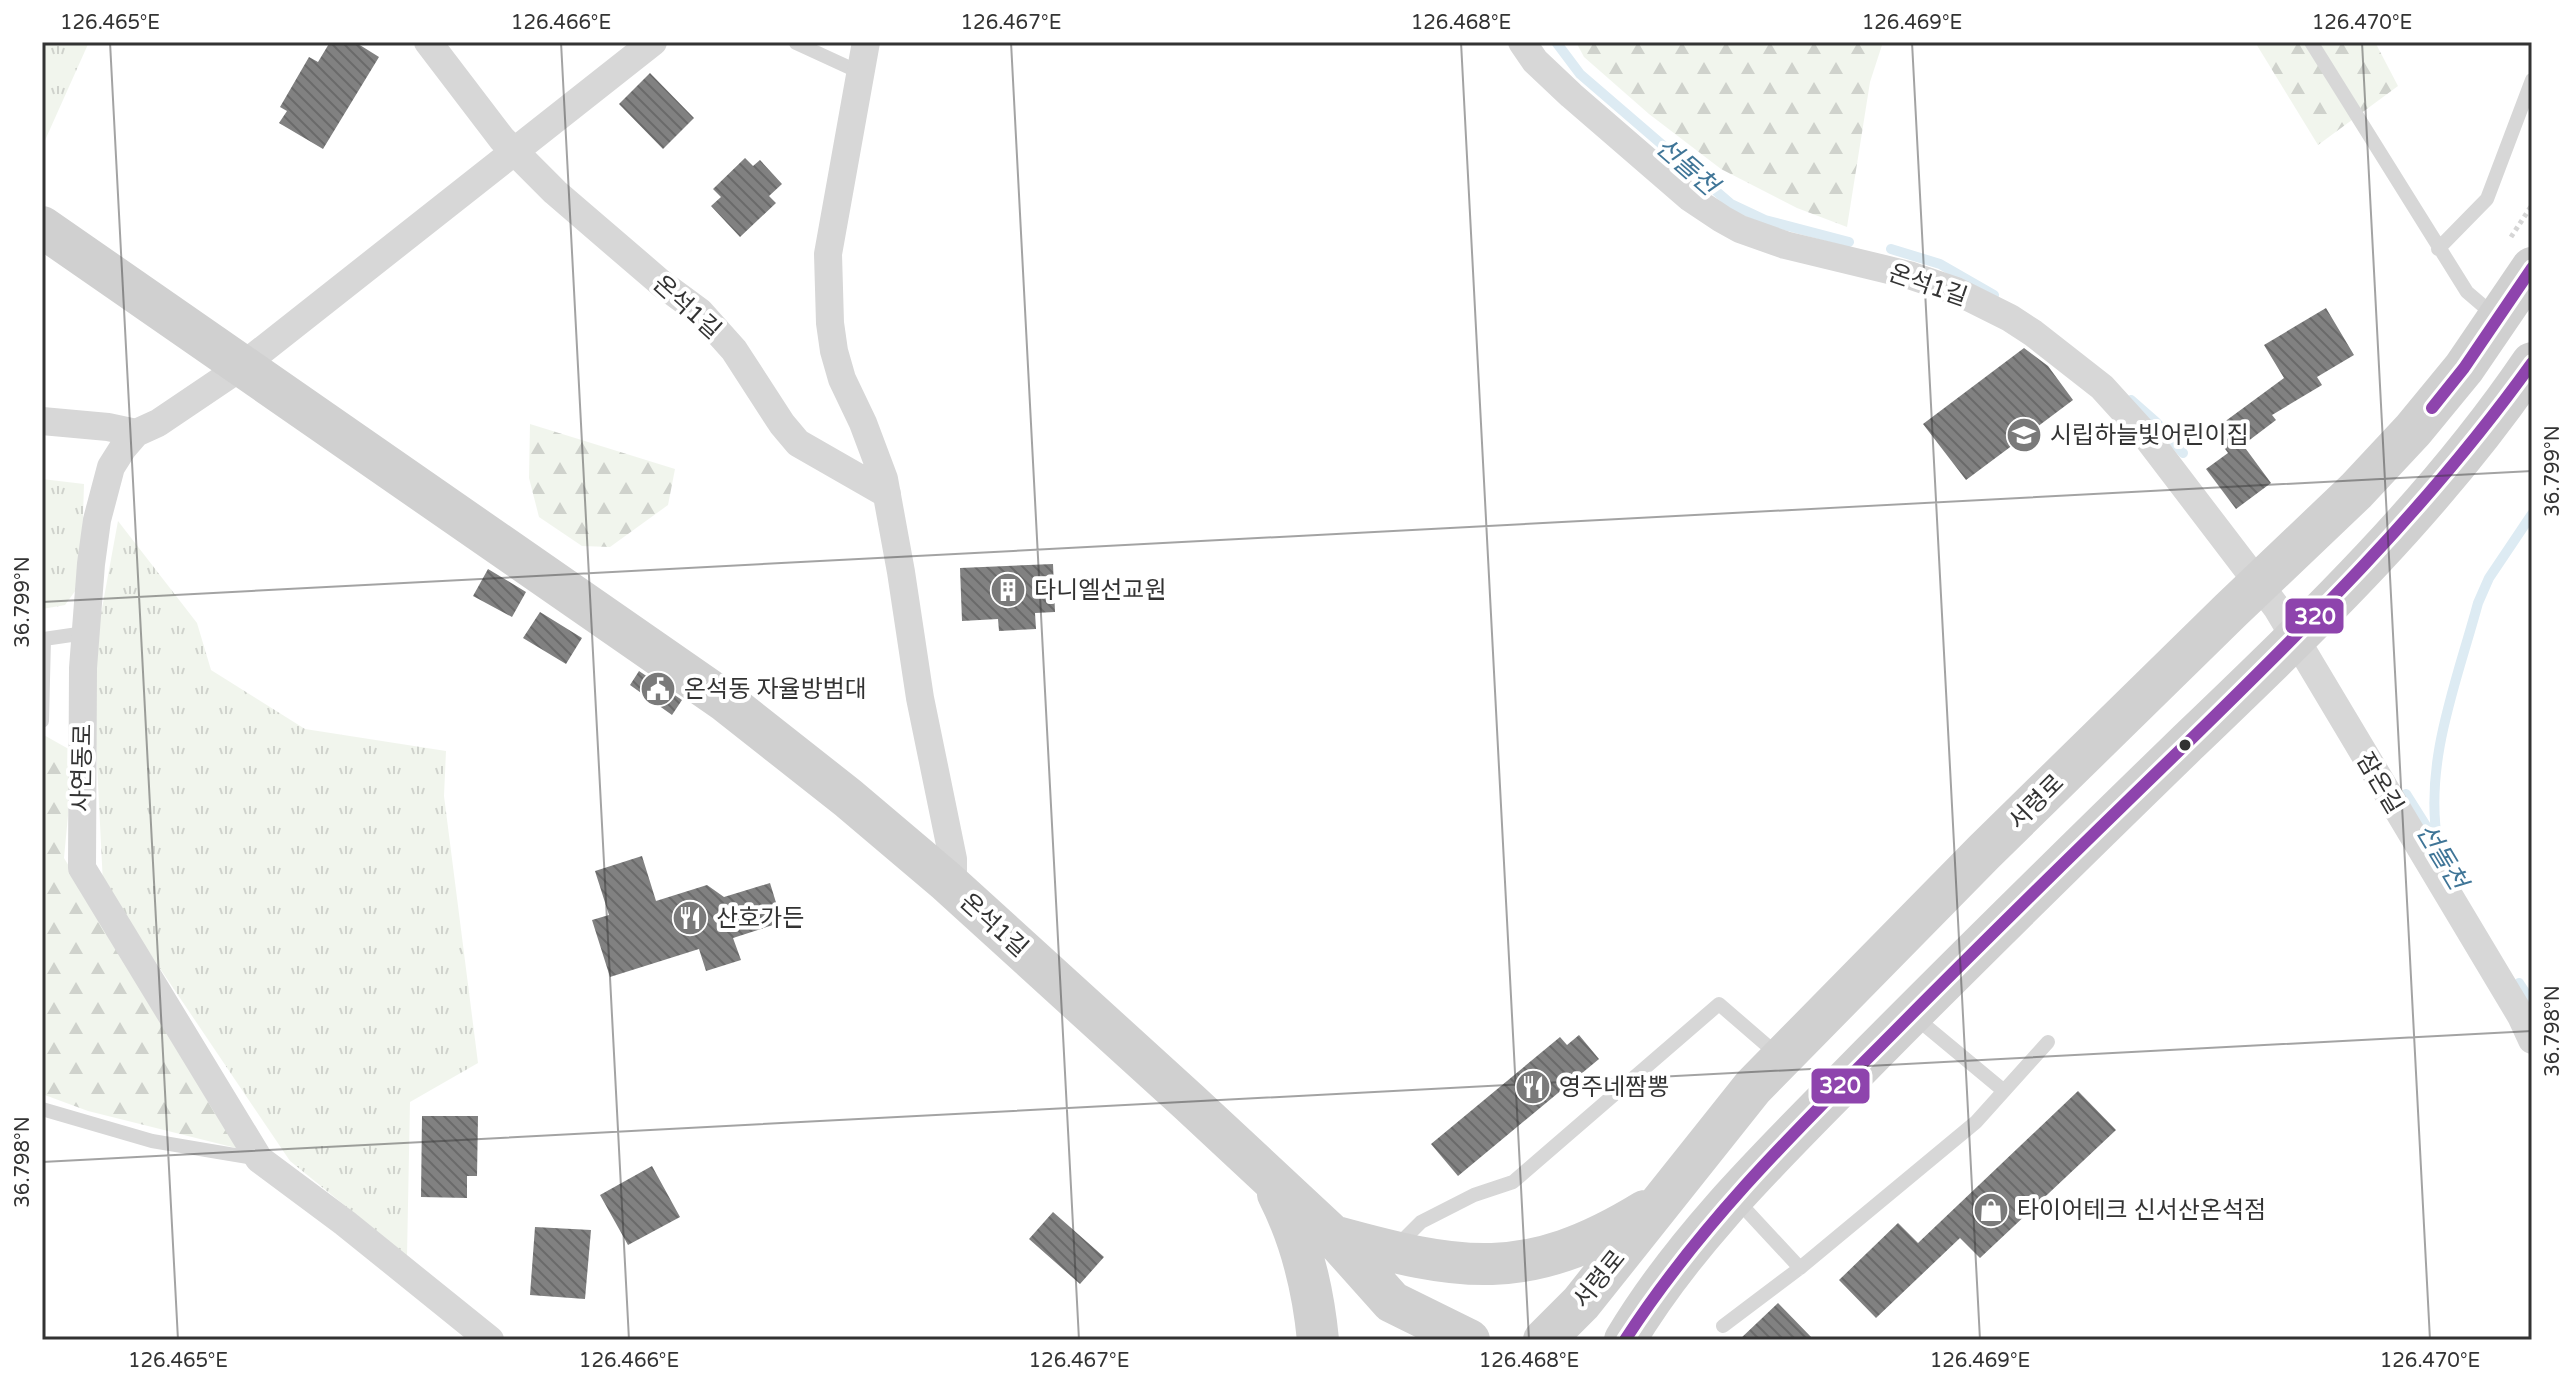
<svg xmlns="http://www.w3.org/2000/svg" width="2574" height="1382" font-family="'Varela Round','Noto Sans KR',sans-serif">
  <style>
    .grass { fill: url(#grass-tufts) }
    .forest { fill: url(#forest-firs) }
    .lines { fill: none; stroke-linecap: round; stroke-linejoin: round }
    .stream { stroke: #ddebf3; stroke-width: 10 }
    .building { fill: url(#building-back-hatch) }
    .path { stroke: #d6d6d6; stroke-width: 5; stroke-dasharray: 4 4; stroke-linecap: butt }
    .lane { stroke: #d7d7d7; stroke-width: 14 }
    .street { stroke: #d7d7d7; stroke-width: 28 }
    .secondary { stroke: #d0d0d0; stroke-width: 42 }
    .bus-1-casing { stroke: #fff; stroke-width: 18 }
    .bus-1 { stroke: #8e44ad; stroke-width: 12 }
    .ticks { fill: none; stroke: #333; stroke-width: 2; stroke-opacity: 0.45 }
    .bus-dot { fill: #333; stroke: #fff; stroke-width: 3 }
    .labels { text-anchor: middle; stroke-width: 8; stroke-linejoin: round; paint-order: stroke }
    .street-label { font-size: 24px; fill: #333; stroke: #fff }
    .poi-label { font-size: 24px; fill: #333; stroke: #fff; text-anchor: start }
    .water-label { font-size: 26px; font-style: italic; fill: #3f7597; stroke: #fff }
    .line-badge { stroke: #fff; stroke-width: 3 }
    .badge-label { font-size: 22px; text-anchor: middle; font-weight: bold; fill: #fff }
    .neatline { fill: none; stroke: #333; stroke-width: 3 }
    .ticks-label { font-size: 20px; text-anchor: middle; fill: #333 }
  </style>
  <defs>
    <pattern id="grass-tufts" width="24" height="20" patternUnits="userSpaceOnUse" patternTransform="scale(2)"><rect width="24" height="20" fill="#f1f5ed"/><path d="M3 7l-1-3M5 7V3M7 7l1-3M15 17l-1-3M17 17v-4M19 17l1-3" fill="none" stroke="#cfd2cc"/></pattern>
    <pattern id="forest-firs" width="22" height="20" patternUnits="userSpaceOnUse" patternTransform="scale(2)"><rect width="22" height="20" fill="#f1f5ed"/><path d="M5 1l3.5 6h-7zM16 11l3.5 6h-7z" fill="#cfd2cc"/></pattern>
    <pattern id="building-back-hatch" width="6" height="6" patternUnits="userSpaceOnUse" patternTransform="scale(2)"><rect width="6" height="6" fill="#818181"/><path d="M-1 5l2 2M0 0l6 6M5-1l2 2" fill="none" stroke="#6a6a6a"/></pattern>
  </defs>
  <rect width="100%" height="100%" fill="#fff"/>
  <path class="grass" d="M42,42H89L42,147Z
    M42,479L84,484L81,583L65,605L42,609Z
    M118,521L197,623L211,670L305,729L446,751L444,796L478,1063L410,1102L407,1256L290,1161L103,884L92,663Z"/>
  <path class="forest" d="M1576,42H1883L1870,82L1847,227L1797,208L1721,169L1649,114L1584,57Z
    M2255,42H2375L2398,86L2318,145Z
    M530,424L675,469L668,505L610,547L582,546L539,517L529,478Z
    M42,734L74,752L64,858L240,1149L88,1111L42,1094Z"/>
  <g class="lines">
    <path class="stream" d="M1556,42L1580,74L1731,204L1765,220L1849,242
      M1891,249L1940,264L1994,295
      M2131,400L2156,422L2183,453
      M2406,794L2438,845L2458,885
      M2438,845C2423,763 2457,681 2478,603L2489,578L2532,514
      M2519,983L2532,1003"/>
  </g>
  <path class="building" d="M330,42H355L379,57L323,149L279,123L287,111L280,107L309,57L318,62Z
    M650,73L694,118L663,149L619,104Z
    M745,158L753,166L760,160L782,184L769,196L776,203L740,237L711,206L721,197L713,189Z
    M2326,308L2354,355L2317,377L2322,385L2272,415L2276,420L2243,445L2271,483L2236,509L2206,469L2228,453L2212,431L2284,378L2264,345Z
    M2024,348L2048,366L2073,400L1966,480L1923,424Z
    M1053,564L1055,612L1035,613L1036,629L999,631L998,619L962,621L960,568Z
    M488,569L526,592L512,617L473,596Z
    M540,612L582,638L566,664L523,638Z
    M639,671L682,700L672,715L630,685Z
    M642,856L656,901L707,885L724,897L770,883L782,922L733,938L741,960L706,971L699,949L610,977L592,920L609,915L595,871Z
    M1579,1035L1599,1059L1458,1176L1431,1144L1560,1037L1567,1045Z
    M2078,1091L2116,1130L1980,1258L1960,1238L1876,1318L1839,1280L1898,1223L1918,1243Z
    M422,1116H478L477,1176H467V1198L421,1197Z
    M652,1166L680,1217L628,1245L600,1195Z
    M1053,1212L1104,1257L1080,1284L1029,1239Z
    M535,1227L591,1230L585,1299L530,1295Z
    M1778,1303L1814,1340H1739Z"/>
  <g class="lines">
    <path class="path" d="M2511,237L2532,205"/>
    <path class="lane" d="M2311,42L2467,292L2495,316
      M796,43L859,72
      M2438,249L2487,199L2532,80
      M42,721L44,639L85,633
      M1915,1017L2004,1091
      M42,1109L152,1141L259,1159
      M1735,1198L1800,1268
      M1398,1245L1421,1222L1474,1195L1513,1182L1719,1004L1778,1055
      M1723,1326L1800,1268L1976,1122L2048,1042"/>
    <path class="street" d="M428,42L502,139L555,192L662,284L700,312L734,350L782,424L798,443L887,494
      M866,42L828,254L830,323L834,351L842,379L863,423L884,479L901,572L920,698L953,859V872L946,881
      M1522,42L1535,61L1571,95L1689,197L1722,219L1740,229L1785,245L1909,275L1956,291L2010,318L2033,333L2102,387L2142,431L2277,608L2521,1016L2532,1040
      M42,421L108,427L136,433L123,448L111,467L97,520L91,564L83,668L82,868L259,1159L345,1223L490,1340
      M136,433L158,423L241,367L653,42"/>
    <path class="secondary" d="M42,227L725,701L848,798L946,881L1189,1102L1333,1236L1392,1302L1469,1340
      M1278,1194C1302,1241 1313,1288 1318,1340
      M1333,1236C1460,1271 1526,1284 1645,1211
      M1544,1340L1581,1303L1753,1087L1984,852L2231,610L2356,491L2413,430L2464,368L2532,268
      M1625,1340C1689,1233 1783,1145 1870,1056C1974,951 2079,848 2185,745C2309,626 2435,506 2532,363"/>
    <defs>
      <path id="bus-1" d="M2432,408L2464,368L2532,268
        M1625,1340C1700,1224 1797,1129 1894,1032C1988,937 2084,843 2180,750C2308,625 2428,508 2532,363"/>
    </defs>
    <use href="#bus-1" class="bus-1-casing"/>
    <use href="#bus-1" class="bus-1"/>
  </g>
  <path class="ticks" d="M110,42L178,1340M561,42L629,1340M1011,42L1079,1340M1461,42L1529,1340M1912,42L1980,1340M2362,42L2430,1340M42,602L2532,471M42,1162L2532,1031"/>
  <defs>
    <symbol id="school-disc" viewBox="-11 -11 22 22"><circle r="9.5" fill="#7a7a7a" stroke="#fff"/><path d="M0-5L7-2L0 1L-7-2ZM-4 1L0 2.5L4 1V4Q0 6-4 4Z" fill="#fff"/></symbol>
    <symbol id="building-disc" viewBox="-11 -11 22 22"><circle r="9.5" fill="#7a7a7a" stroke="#fff"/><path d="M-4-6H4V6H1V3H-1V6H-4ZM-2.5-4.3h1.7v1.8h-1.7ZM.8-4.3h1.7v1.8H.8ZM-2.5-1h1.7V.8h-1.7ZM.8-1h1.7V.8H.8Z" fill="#fff"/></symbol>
    <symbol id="civic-disc" viewBox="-11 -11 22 22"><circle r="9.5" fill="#7a7a7a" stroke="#fff"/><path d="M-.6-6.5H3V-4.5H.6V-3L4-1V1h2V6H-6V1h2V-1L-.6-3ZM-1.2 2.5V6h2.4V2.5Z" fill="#fff"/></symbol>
    <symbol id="restaurant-disc" viewBox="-11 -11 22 22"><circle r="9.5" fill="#7a7a7a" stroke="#fff"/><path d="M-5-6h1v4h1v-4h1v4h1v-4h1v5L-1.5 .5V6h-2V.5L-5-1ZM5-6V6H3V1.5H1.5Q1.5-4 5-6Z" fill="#fff"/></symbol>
    <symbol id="shop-disc" viewBox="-11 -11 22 22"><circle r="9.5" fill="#7a7a7a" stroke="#fff"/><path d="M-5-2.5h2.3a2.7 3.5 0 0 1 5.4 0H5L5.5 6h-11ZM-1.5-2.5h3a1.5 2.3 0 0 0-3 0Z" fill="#fff"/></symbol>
  </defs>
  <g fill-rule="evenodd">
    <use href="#school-disc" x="2004" y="415" width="40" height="40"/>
    <use href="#building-disc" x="988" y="570" width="40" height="40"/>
    <use href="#civic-disc" x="638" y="669" width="40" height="40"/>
    <use href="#restaurant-disc" x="670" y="898" width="40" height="40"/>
    <use href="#restaurant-disc" x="1513" y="1067" width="40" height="40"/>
    <use href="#shop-disc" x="1971" y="1190" width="40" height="40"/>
  </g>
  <circle class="bus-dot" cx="2185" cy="745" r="7"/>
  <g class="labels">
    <g class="street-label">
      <text transform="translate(1928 285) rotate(19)" y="8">온석1길</text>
      <text transform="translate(687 307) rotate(42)" y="8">온석1길</text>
      <text transform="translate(82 768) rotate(-89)" y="8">사연동로</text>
      <text transform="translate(2380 783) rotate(59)" y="8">잠온길</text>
      <text transform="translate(2036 802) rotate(-45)" y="8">서령로</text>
      <text transform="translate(994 925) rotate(42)" y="8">온석1길</text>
      <text transform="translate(1599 1279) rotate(-51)" y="8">서령로</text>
    </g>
    <g class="poi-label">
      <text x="2050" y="443">시립하늘빛어린이집</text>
      <text x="1034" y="598">다니엘선교원</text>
      <text x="684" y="697">온석동 자율방범대</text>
      <text x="716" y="926">산호가든</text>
      <text x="1559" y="1095">영주네짬뽕</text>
      <text x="2017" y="1218">타이어테크 신서산온석점</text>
    </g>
    <g class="water-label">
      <text transform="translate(1687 166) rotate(41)" y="9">선돌천</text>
      <text transform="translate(2442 856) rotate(59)" y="9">선돌천</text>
    </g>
  </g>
  <g class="line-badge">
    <rect x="2284" y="597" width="61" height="38" rx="8" fill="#8e44ad"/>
    <rect x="1810" y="1067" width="61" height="38" rx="8" fill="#8e44ad"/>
  </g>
  <g class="badge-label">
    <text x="2315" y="624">320</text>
    <text x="1840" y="1093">320</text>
  </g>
  <rect width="2574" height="1382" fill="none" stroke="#ffffff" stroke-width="88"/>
  <rect x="44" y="44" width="2486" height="1294" class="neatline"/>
  <g class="ticks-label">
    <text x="110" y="29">126.465°E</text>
    <text x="561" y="29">126.466°E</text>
    <text x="1011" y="29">126.467°E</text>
    <text x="1461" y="29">126.468°E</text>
    <text x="1912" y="29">126.469°E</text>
    <text x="2362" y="29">126.470°E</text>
    <text transform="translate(2552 471) rotate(-90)" y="7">36.799°N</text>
    <text transform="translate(22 602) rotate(-90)" y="7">36.799°N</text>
    <text transform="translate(2552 1031) rotate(-90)" y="7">36.798°N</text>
    <text transform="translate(22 1162) rotate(-90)" y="7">36.798°N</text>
    <text x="178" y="1367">126.465°E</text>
    <text x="629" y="1367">126.466°E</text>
    <text x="1079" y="1367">126.467°E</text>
    <text x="1529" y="1367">126.468°E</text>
    <text x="1980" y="1367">126.469°E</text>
    <text x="2430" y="1367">126.470°E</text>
  </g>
</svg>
